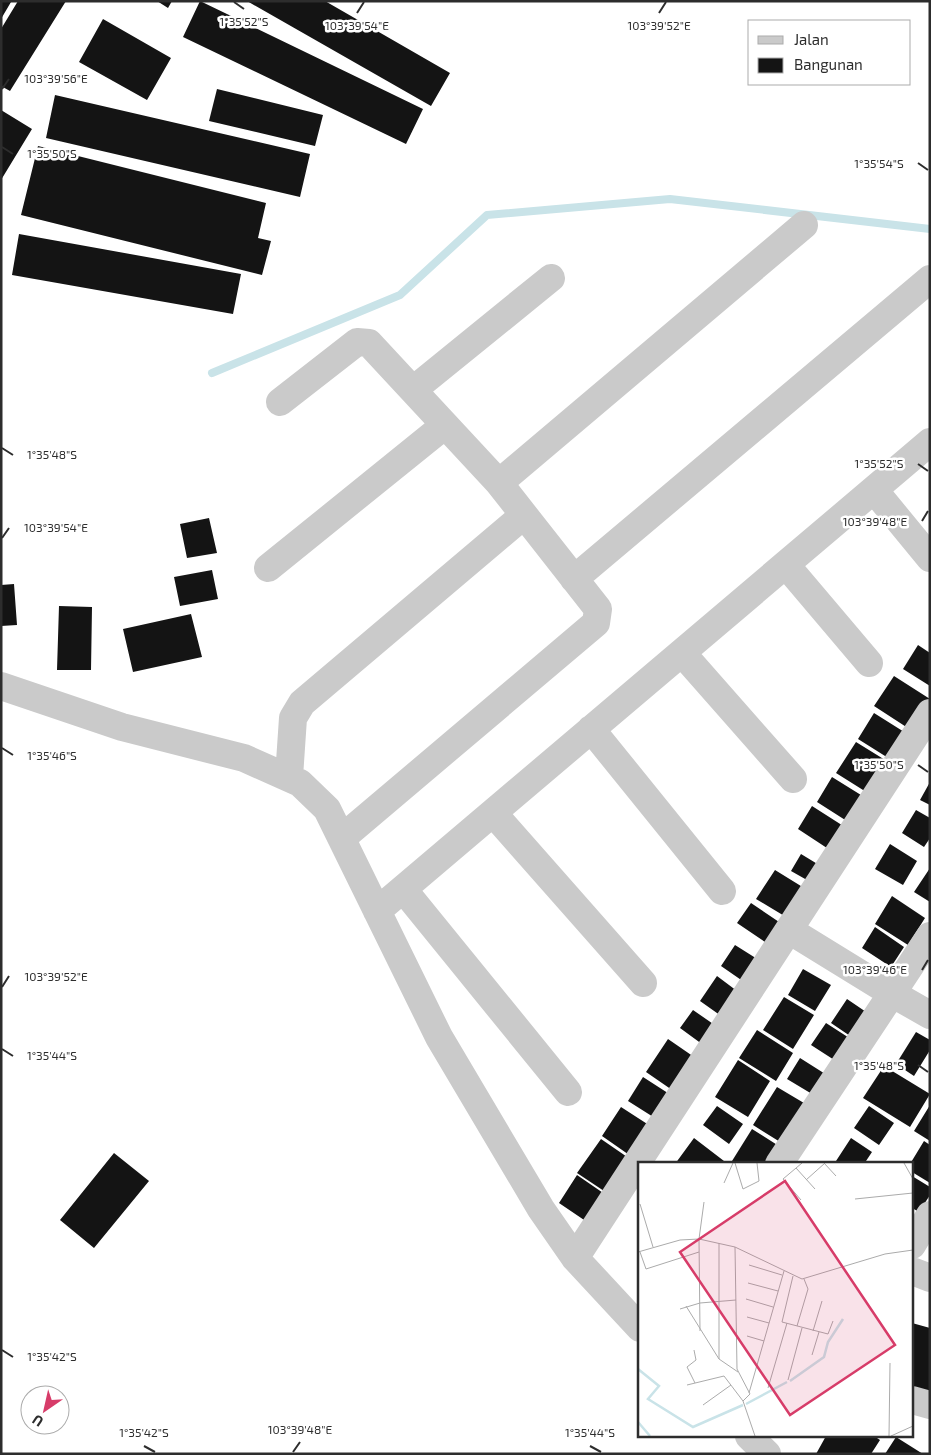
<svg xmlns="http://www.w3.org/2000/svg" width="931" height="1455" font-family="'Exo 2',sans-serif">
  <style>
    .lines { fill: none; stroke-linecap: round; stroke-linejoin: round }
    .stream { stroke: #c9e3e8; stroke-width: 8 }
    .building { fill: #141414 }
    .minor { stroke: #cacaca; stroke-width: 28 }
    .ticks { fill: none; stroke: #2d2d2d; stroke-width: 2 }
    .inset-river { fill: none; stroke: #c9e3e8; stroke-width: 2.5 }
    .inset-road { fill: none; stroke: #ababab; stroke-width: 1 }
    .view { fill: #d73c69; fill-opacity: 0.15; stroke: #d73c69; stroke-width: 2.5 }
    .inset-edge { fill: none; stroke: #2d2d2d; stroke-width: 2.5 }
    .ticks-label { font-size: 12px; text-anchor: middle; fill: #2d2d2d; stroke: #fff; stroke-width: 5; stroke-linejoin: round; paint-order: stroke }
  </style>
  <rect width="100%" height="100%" fill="#fff"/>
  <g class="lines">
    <path class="stream" d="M212,373L400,295L487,215L670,199L930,229"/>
  </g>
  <path class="building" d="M1,1L11,2L1,19Z
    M18,1H66L10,91L1,86V29Z
    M157,1H172L168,8Z
    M200,1L423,109L406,144L183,37Z
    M247,1H325L450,73L431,106Z
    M103,19L171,58L147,100L79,62Z
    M217,89L323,115L315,146L209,121Z
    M55,95L310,154L300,197L46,138Z
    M1,110L32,129L1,180Z
    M38,146L266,203L258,238L271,241L262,275L21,215Z
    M19,234L241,274L233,314L12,275Z
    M209,518L217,553L187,558L180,524Z
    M212,570L218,599L180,606L174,577Z
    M14,584L17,625L1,626V585Z
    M59,606L92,607L91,670H57Z
    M191,614L202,657L133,672L123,629Z
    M918,645L930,653V686L903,669Z
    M894,676L930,699V707L914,732L874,706Z
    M874,713L909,735L893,761L858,739Z
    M856,742L890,763L871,795L836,773Z
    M832,777L869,800L853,825L817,802Z
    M930,782V805L920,800Z
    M812,806L848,829L833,852L798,829Z
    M916,810L930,818V838L924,847L902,833Z
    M890,844L917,861L903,885L875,869Z
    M801,854L824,868L814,884L791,871Z
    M930,868V902L914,892Z
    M775,870L809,891L791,920L756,899Z
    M892,896L925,918L908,945L875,924Z
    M751,903L785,926L771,946L737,923Z
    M875,927L904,947L891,967L862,948Z
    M735,945L762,962L747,984L721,966Z
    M803,969L831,985L815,1011L788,995Z
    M717,976L741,994L724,1018L700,1001Z
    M784,997L814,1015L793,1049L763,1030Z
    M847,999L872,1016L856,1040L831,1023Z
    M693,1010L719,1028L706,1047L680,1028Z
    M826,1023L857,1043L842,1065L811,1045Z
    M757,1030L793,1053L776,1081L739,1058Z
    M916,1032L930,1040V1050L914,1076L896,1064Z
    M668,1039L697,1059L675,1092L646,1072Z
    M800,1058L830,1077L817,1097L787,1079Z
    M738,1060L770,1081L748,1117L715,1097Z
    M884,1066L930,1094L910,1127L863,1098Z
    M643,1077L674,1097L658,1120L628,1101Z
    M777,1087L809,1106L785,1145L753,1125Z
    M930,1105V1141L914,1131Z
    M717,1106L743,1124L729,1144L703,1125Z
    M869,1106L894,1123L879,1145L854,1128Z
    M621,1107L655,1129L635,1159L602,1136Z
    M752,1129L782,1148L773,1164H736L732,1161Z
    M694,1138L724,1161L722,1164H675Z
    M851,1138L872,1152L864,1164H840L836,1161Z
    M601,1139L633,1161L610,1195L577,1173Z
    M924,1141L930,1145V1183L912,1172V1164H910Z
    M114,1153L149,1181L94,1248L60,1220Z
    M577,1175L609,1197L590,1224L559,1203Z
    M912,1176L930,1187V1195L919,1212L912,1208Z
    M912,1323L930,1328V1393L912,1388Z
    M826,1436H874L880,1440L871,1454H816Z
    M896,1437L923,1454H885Z"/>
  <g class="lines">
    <path class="minor" d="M413,390L551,278
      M280,402L357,342L369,343L499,483L598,609L596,623L342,838
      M499,483L804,225
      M874,490L930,558
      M786,565L869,663
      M268,568L445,425
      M574,579L930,279
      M682,653L793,779
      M1,686L122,727L244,758L300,783L327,809L439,1037L541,1209L575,1258L640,1328
      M591,729L722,891
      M289,777L293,718L302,703L524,515
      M493,813L643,983
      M403,889L568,1092
      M377,911L930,442
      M789,930L893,994L930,1015
      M779,1164L930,936
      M912,1245L930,1215
      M575,1258L930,713
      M912,1271L930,1278
      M912,1400L930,1405
      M749,1436L767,1454"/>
  </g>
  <path class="ticks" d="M234,2L244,9M357,13L364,2M659,13L666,2M2,89L9,79M2,147L13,154M918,163L928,170M2,448L13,455M918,464L928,471M922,521L928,511M2,538L9,528M2,748L13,755M918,765L928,772M922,970L928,960M2,987L9,976M2,1049L13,1056M918,1065L928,1072M2,1350L13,1357M144,1446L155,1452M590,1446L601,1452M293,1452L300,1442"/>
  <g transform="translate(638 1162)">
    <rect width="275" height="275" fill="#fff"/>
    <path class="inset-river" d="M0,207L21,224L10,237L55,265L105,243M152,219L186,195L190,180L205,157M108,242L149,220M0,260L12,274"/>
    <path class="inset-road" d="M97,1L105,27L121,19L119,1M186,1L198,14M266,1L275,17M158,6L177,27M168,18L187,1M86,21L95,1M217,37L275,31M163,38L145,17L164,1M2,42L15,85M97,85L99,207L112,232L105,239L117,274M0,90L42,78L61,77L66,40M2,90L8,107L61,90M111,103L144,113M155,114L144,160L190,172L195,159M110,121L140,129M108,137L135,145M48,144L81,197V81M42,147L62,141L98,138M109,155L131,161M159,164L170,127L166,117M62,169L61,77L97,85L164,117L247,92L275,88M175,169L184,139M109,174L126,179M56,188L58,198L49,205L57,221M174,193L181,170M81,197L100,210M150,218L164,166M49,223L86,214L105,239M130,226L149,161M111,231L146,109M65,243L93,223M251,274L252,201M253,274L275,264"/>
    <path class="view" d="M147,19L257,183L152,253L42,90Z"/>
    <rect width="275" height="275" class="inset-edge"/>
  </g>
  <g class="ticks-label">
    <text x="244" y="26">1°35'52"S</text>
    <text x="357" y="30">103°39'54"E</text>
    <text x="659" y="30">103°39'52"E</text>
    <text x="56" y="83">103°39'56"E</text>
    <text x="52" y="158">1°35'50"S</text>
    <text x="879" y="168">1°35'54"S</text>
    <text x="52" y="459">1°35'48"S</text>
    <text x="879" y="468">1°35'52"S</text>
    <text x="875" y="526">103°39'48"E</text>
    <text x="56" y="532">103°39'54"E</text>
    <text x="52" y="760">1°35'46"S</text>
    <text x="879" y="769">1°35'50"S</text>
    <text x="875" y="974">103°39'46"E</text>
    <text x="56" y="981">103°39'52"E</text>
    <text x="52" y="1060">1°35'44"S</text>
    <text x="879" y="1070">1°35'48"S</text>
    <text x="52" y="1361">1°35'42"S</text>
    <text x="300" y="1434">103°39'48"E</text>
    <text x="144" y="1437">1°35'42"S</text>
    <text x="590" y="1437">1°35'44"S</text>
  </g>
  <rect width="931" height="1455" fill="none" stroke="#2d2d2d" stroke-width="5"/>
  <rect x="748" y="20" width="162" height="65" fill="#ffffff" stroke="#ababab"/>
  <rect x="758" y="36" width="25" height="8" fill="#cacaca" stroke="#ababab"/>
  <text x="794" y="45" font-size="15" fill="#2d2d2d">Jalan</text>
  <rect x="758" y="58" width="25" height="15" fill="#141414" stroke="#ababab"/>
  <text x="794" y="70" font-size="15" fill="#2d2d2d">Bangunan</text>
  <g transform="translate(45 1410) rotate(214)"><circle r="24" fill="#ffffff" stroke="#ababab"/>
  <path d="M0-4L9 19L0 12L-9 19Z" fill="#d73c69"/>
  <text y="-8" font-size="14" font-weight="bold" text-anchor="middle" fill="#2d2d2d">U</text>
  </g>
</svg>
